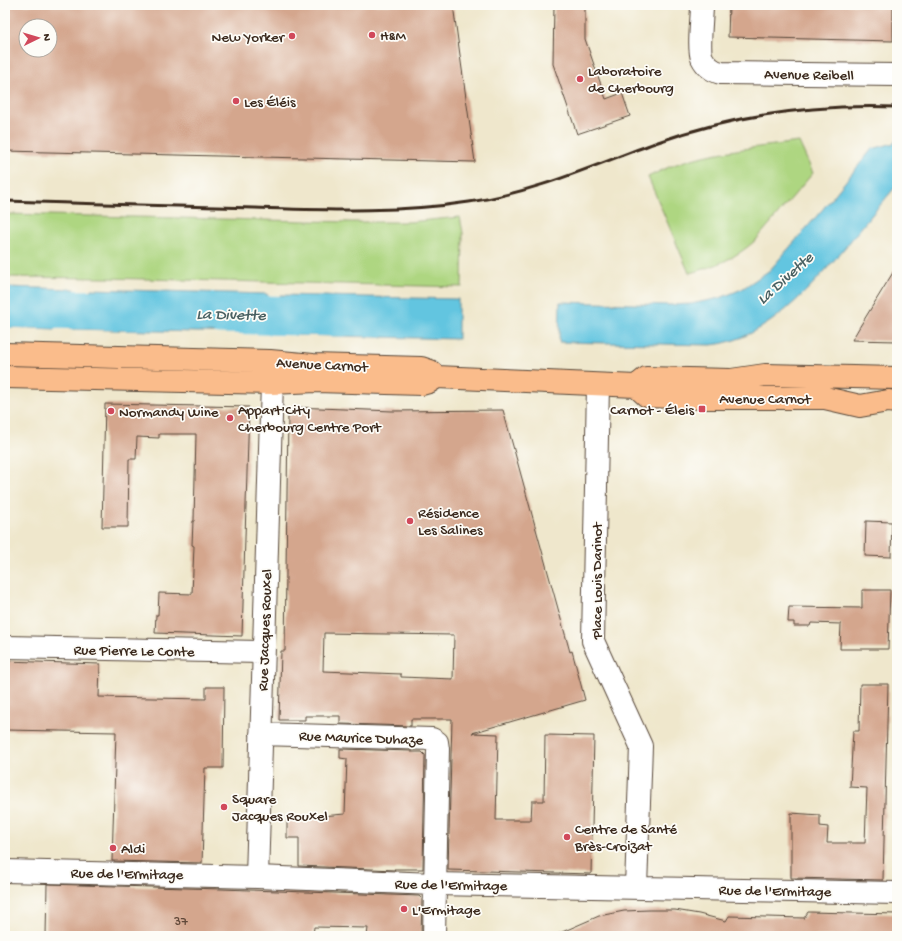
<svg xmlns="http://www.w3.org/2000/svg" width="902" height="941" font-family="'Gochi Hand',sans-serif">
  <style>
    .green { fill: #aed681; stroke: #748050 }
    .water { fill: #62c5e0; stroke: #4e787f }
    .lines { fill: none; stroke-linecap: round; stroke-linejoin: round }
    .river { stroke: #62c5e0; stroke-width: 39 }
    .building { fill: #d4a68d; fill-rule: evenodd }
    .minor-casing { stroke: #564638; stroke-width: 24 }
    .primary-casing { stroke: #564638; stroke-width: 24 }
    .minor { stroke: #fff; stroke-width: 22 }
    .primary { stroke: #fabc8b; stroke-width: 22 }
    .rail { stroke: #3b2a1e; stroke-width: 3 }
    .poi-dot { fill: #d1495b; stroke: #fdfcf7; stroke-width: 1.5 }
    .labels { text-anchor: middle; stroke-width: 3.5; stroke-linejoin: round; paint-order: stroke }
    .number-label { font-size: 13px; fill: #61493a }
    .poi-label { font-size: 15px; fill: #3b2a1e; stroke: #fdfcf7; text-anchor: start }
    .street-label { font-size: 15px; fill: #3b2a1e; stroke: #fdfcf7 }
    .water-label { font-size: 16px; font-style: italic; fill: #496062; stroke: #fdfcf7 }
  </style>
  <rect width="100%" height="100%" fill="#fdfcf7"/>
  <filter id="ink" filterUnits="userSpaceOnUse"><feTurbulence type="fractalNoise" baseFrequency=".025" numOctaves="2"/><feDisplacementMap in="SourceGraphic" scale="8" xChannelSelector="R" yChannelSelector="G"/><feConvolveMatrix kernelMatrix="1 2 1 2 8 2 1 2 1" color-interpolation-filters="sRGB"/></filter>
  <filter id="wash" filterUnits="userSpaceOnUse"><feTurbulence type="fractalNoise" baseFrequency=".012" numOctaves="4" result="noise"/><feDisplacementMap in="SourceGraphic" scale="16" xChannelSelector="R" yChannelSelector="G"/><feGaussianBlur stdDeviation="0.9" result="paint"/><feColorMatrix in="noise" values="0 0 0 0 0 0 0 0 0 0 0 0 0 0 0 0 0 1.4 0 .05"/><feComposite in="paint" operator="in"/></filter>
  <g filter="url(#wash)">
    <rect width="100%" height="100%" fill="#efe7cc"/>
    <path class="green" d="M799,142L813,173L756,240C736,258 715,267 689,273L648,177C660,171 672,165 685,161C721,150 761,147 799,142Z
      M5,214L350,222H409L460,217L463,233L462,287L104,278L5,277Z"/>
    <path class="water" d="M897,139V185C881,204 864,224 848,244C813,285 768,340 711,345L559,342L560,302L670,305L691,304L720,298L742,289L770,270L822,210L872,149L894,143Z
      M5,287L75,289L55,329L5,327Z
      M91,289L267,294L281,334L69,329Z
      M280,295L458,299V339L294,335Z"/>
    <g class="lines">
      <path class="river" d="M5,308L134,311
        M220,314L341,317"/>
    </g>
    <g id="blocks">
      <path class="building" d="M5,5H453L475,162L5,151ZM26,26H50V50H26Z
        M554,5H585V39L606,99L622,93L630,116L577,134L553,64Z
        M729,5H893V41L728,37Z
        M897,266V341L852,340L859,328Z
        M105,404L249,407L242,636L155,633L156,615H158L159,593L192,594L194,546L192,545L193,521H194L196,434H159V438L137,437L136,459H129L128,527H102Z
        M295,407L392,411L503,410L570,652L572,651L585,700L472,733L498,734L496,820H531L532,801H544L545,735L594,736L591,874L448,870L452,719H411V726L340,724V716H305V720H279L281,651H285L288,416L290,412ZM324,633L454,635L453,679L401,677V674L323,671Z
        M866,521L892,522L891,557L865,556Z
        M862,590H890L888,649H840L841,624L811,623L810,626H794V622H788L789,607L862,608Z
        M5,661L100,664L99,697L206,699V687H224L223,768H205L202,863L112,861L116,732L5,730Z
        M860,684H888L883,880L791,878V813L820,815V826L828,827L827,843H865L867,788L850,787L853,731H859Z
        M340,749L411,751V752H422L425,755L423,869H394L395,870L299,866V838H287V819L345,814L347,759L340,758Z
        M47,884L221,889L419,896L422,899L421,936H367L368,928L314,927L313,935H261V936H153L106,934V935L99,936H46Z
        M649,910H675L699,914L726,921L729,916L804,918L808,912L897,914V936H553L599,916L624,911Z"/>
    </g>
  </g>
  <g filter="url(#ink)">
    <use href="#blocks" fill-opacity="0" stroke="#564638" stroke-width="1"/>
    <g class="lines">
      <defs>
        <path id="minor" d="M702,5C702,17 698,49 702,58C706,66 713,71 721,73L897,75
          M598,385L593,641L641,746L636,887
          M5,647L263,652
          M261,734L432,739L437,742L438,749L434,936
          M5,871L257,877L434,884L897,893
          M257,877L272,383"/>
        <path id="primary" d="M5,354L270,361L313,365L421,368L430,371L437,377L636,386L647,396L703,398H825L860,406L888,401L897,402
          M5,377L272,383L316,381L422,384L429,382L437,377
          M636,386L646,378L731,380L765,375L897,378"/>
      </defs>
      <use href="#minor" class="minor-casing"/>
      <use href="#primary" class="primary-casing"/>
      <use href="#minor" class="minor"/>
      <use href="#primary" class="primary"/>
      <path class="rail" d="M5,201C88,204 172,206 255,208C327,210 398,213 469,202C534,193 594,165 655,143C733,115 815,104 897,107"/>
    </g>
  </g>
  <g class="poi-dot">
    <circle cx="372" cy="35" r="4"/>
    <circle cx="292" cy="36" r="4"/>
    <circle cx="580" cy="79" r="4"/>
    <circle cx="236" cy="101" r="4"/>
    <rect x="698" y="405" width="8" height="8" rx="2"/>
    <circle cx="111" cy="411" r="4"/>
    <circle cx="230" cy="418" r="4"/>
    <circle cx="410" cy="521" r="4"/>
    <circle cx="224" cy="807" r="4"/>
    <circle cx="567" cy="837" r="4"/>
    <circle cx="113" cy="848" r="4"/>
    <circle cx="404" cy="909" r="4"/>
  </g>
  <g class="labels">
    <g class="number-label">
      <text x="181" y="925">37</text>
    </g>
    <g class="poi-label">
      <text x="380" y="40">H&amp;M</text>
      <text x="284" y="41" text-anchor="end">New Yorker</text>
      <text x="588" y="75">Laboratoire<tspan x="588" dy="17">de Cherbourg</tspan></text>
      <text x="244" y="106">Les Éléis</text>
      <text x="238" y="414">Appart'City<tspan x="238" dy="17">Cherbourg Centre Port</tspan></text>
      <text x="694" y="414" text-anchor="end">Carnot - Éleis</text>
      <text x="119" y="416">Normandy Wine</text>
      <text x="418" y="517">Résidence<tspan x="418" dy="17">Les Salines</tspan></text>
      <text x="232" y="803">Square<tspan x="232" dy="17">Jacques Rouxel</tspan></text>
      <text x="575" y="833">Centre de Santé<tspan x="575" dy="17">Brès-Croizat</tspan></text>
      <text x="121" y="853">Aldi</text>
      <text x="412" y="914">L'Ermitage</text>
    </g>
    <g class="street-label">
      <text transform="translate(809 74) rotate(1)" y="5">Avenue Reibell</text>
      <text transform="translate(322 364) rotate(3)" y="5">Avenue Carnot</text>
      <text x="765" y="403">Avenue Carnot</text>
      <text transform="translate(596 581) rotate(-90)" y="5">Place Louis Darinot</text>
      <text transform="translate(264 630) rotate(-88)" y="5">Rue Jacques Rouxel</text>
      <text transform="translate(134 650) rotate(1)" y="5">Rue Pierre Le Conte</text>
      <text transform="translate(361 737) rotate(2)" y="5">Rue Maurice Duhaze</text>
      <text transform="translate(127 873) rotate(1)" y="5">Rue de l'Ermitage</text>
      <text transform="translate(451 884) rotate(1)" y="5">Rue de l'Ermitage</text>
      <text transform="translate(775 890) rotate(1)" y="5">Rue de l'Ermitage</text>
    </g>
    <g class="water-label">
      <text transform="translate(784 277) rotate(-42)" y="6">La Divette</text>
      <text transform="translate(231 313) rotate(1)" y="6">La Divette</text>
    </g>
  </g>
  <rect width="902" height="941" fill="none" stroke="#fdfcf7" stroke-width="20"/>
  <g transform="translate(38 38) rotate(85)"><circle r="19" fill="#fdfcf7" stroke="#afa8a0"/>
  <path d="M0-3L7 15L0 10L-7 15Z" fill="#d1495b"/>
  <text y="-6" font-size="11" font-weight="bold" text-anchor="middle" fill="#3b2a1e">N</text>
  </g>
</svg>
